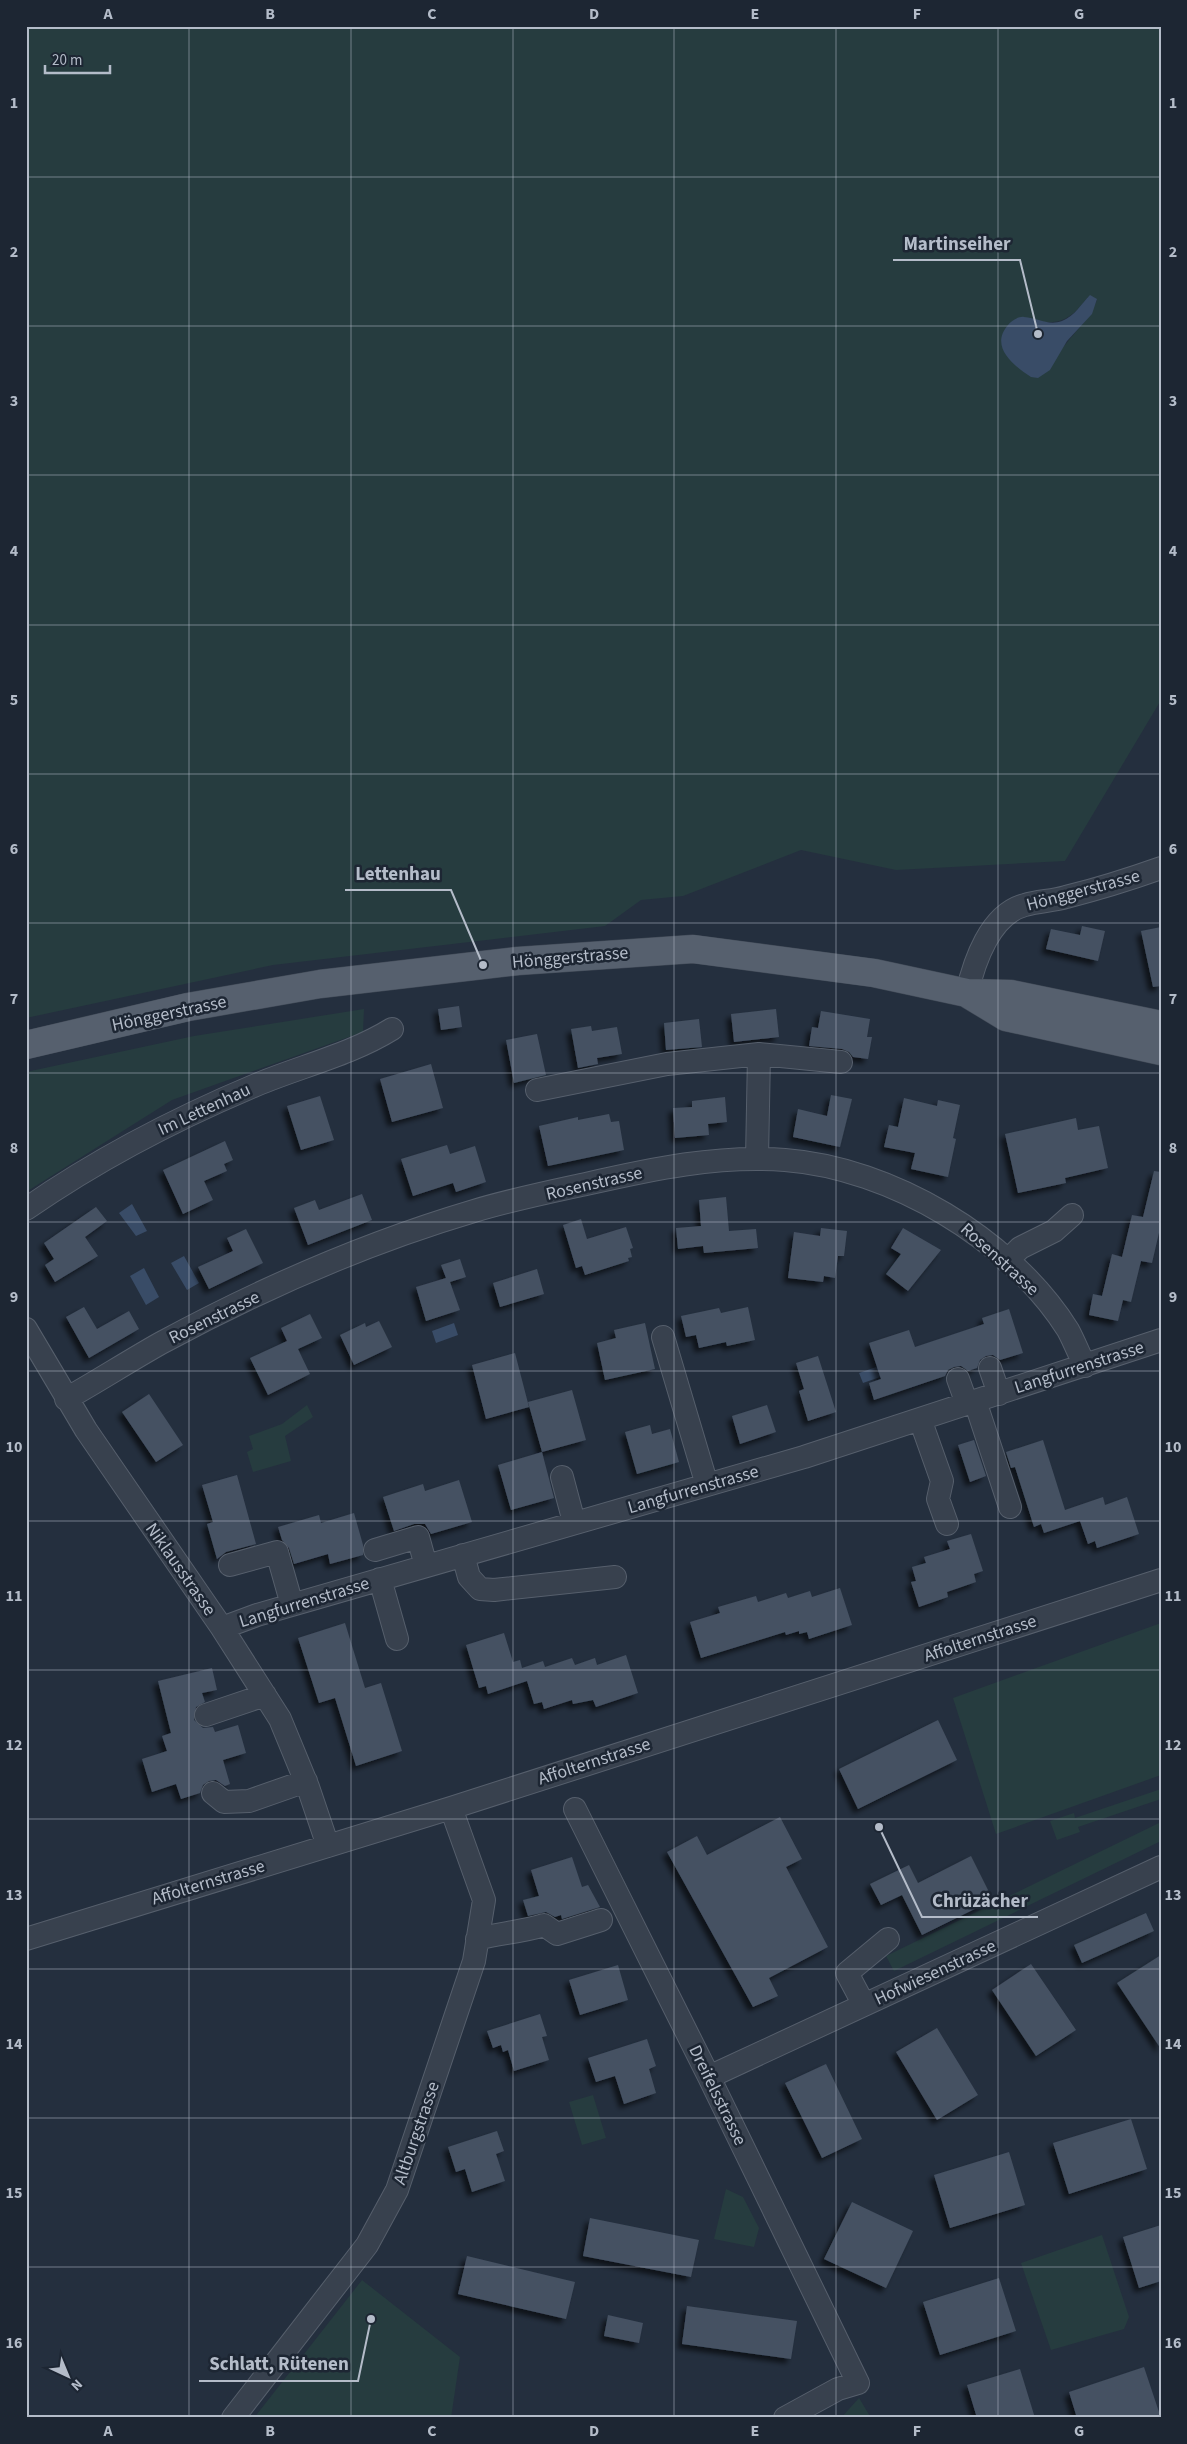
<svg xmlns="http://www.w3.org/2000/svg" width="1187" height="2444" font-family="'Source Sans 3',sans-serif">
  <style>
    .green { fill: #263c3f; fill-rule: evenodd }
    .water { fill: #394c67 }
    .building { fill: #455162; filter: url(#shadow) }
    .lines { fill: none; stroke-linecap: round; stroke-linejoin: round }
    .minor-casing { stroke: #565f6c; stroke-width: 24 }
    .major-casing { stroke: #414a57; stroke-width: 29 }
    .minor { stroke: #38414e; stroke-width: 22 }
    .major { stroke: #56606e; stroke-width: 28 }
    .grid { fill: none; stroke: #b4bcc9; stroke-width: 1; stroke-opacity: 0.55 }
    .labels { text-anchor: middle; stroke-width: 5; stroke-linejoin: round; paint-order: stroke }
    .street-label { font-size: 18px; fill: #b4bcc9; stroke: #1d2633 }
    .leader { fill: none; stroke: #b4bcc9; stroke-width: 2 }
    .callout-dot { fill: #b4bcc9; stroke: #1d2633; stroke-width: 2 }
    .callout-label { font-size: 19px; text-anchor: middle; font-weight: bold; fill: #b4bcc9; stroke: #1d2633; stroke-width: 5; stroke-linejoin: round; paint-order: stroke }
    .neatline { fill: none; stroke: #b4bcc9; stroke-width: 2 }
    .grid-label { font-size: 16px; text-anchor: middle; font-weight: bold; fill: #b4bcc9 }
  </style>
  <defs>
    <filter id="shadow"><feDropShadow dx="-4.5" dy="4.5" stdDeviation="2.5" flood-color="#0009"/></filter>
  </defs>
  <rect width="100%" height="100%" fill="#242f3e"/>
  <path class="green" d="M26,26H1161V700L1065,861L896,870L801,850L683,896L641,900L605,926L273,965L26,1018ZM1088,297L1097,300C1087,326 1061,342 1050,370L1026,318C1057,327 1069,322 1088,297Z
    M364,1009L363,1032L172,1100L26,1192V1072L194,1036Z
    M307,1405L313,1417L285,1436L291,1461L253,1472L247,1452L253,1449L249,1436L282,1424Z
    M1161,1623V1775L996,1834L953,1698Z
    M1161,1789V1799L1078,1827L1080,1832L1057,1840L1050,1821L1074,1813L1075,1818Z
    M1161,1822V1841L894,1971L886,1956Z
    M593,2095L606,2138L582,2145L569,2102Z
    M726,2189L743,2197L759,2228L754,2247L714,2239Z
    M1102,2235L1129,2317L1124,2329L1051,2350L1021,2263Z
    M362,2280L460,2357L451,2418H254Z
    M859,2398L871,2418H841Z"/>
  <path class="water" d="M1090,295L1097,299L1092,314L1067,341L1050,370L1038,378L1031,377C1014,366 989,347 1008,325C1011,321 1019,316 1024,317C1038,318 1048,326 1062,321C1075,316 1081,304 1090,295Z
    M132,1204L147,1231L136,1236L119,1213Z
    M184,1256L199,1283L187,1290L171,1263Z
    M144,1268L159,1297L146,1305L130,1276Z
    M454,1323L458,1335L436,1343L432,1331Z
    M882,1365L886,1375L863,1383L859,1373Z"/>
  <path class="building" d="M1082,926L1105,931L1098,961L1046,949L1051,929L1080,935Z
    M1161,927V986L1153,987L1141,931Z
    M459,1006L462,1027L441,1030L438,1009Z
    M776,1009L779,1037L734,1042L731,1014Z
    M821,1011L870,1019L867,1037H872L868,1059L853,1057L849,1052L842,1049L809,1046L812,1027L818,1028Z
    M699,1019L702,1047L666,1050L664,1023Z
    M591,1026L592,1031L617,1027L622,1054L597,1058L598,1064L578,1068L571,1029Z
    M537,1034L546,1075L514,1083L506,1040Z
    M431,1064L443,1108L392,1122L380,1079Z
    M831,1095L852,1099L840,1147L793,1137L798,1109L827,1116Z
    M320,1096L334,1140L301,1150L287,1106Z
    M725,1097L727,1122L708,1124L709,1135L675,1138L673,1108L692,1107V1101Z
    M904,1098L937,1106L938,1100L960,1105L953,1138L956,1139L948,1177L911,1169L915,1153L884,1147L889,1125L898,1127Z
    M609,1114L611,1122L619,1121L624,1150L548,1166L539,1126L578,1117V1120Z
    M1076,1118L1078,1130L1099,1126L1108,1168L1065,1178L1066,1183L1018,1193L1005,1134Z
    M225,1141L233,1160L224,1164L227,1171L204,1181L213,1200L183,1214L163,1170Z
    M447,1145L450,1154L475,1146L486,1182L456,1192L453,1183L413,1196L401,1159Z
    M1154,1171L1161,1172V1224L1152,1263L1141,1261L1131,1302L1123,1300L1118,1321L1089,1315L1093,1294L1102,1296L1112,1254L1122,1257L1132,1215L1143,1217Z
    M362,1194L372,1220L308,1245L294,1208L315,1200L319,1210Z
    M726,1197L729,1231L756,1229L758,1248L704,1253L703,1246L678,1249L676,1228L701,1226L699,1200Z
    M96,1207L107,1221L85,1237L98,1256L55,1282L45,1265L54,1259L44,1243Z
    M581,1219L587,1239L626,1227L633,1248L630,1249L632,1257L628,1258L629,1261L585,1275L582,1266L576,1268L563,1225Z
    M821,1228L847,1231L844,1256H838L835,1278L824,1276L823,1282L788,1278L794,1232L820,1236Z
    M903,1228L941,1250L908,1291L886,1274L901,1254L891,1248Z
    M246,1229L263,1263L209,1289L198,1267L233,1251L227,1238Z
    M460,1259L466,1277L450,1282L460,1310L426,1321L416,1287L446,1278L441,1265Z
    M537,1269L544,1294L500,1307L493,1283Z
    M84,1307L97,1329L129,1311L139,1329L89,1358L66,1317Z
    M748,1307L755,1340L727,1346L726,1342L699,1348L696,1335L686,1337L681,1316L719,1308L721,1313Z
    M1009,1309L1023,1353L1000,1360L993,1355L986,1356L980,1360L977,1368L968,1371L961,1366L954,1367L948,1370L945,1376L874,1400L869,1383L881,1379L869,1343L909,1330L915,1347L984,1324L982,1318Z
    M310,1314L322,1338L298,1349L310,1374L268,1395L250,1358L287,1341L281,1328Z
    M379,1321L392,1347L354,1365L340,1335L365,1323L366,1327Z
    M645,1323L655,1369L605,1380L597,1343L616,1338L614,1330Z
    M515,1353L529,1407L486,1419L472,1365Z
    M818,1356L836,1412L808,1421L799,1391L804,1389L796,1363Z
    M572,1390L586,1440L542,1452L528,1402Z
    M149,1394L183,1445L156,1462L122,1412Z
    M767,1405L776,1432L740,1444L732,1416Z
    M650,1425L652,1434L670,1429L679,1462L637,1474L625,1432Z
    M974,1440L986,1476L970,1482L958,1445Z
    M1043,1440L1065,1510L1103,1497L1105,1505L1127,1497L1139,1534L1097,1548L1095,1541L1088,1544L1080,1521L1044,1533L1041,1524L1034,1527L1015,1467L1011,1468L1006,1452Z
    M542,1452L554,1498L511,1510L498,1465Z
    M237,1475L256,1544L226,1552L217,1559L207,1524L213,1522L202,1485Z
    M459,1480L472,1522L431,1534L425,1524H414L394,1531L383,1497L423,1484L425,1491Z
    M354,1513L363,1545V1555L330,1564L328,1554L294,1564L289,1548L282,1540L278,1527L319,1515L321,1523Z
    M971,1534L983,1571L974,1574L976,1582L947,1592L948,1597L919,1607L911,1582L916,1581L912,1567L926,1563L924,1557L950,1549L947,1541Z
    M840,1588L852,1625L809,1639L807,1632L799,1634V1631L786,1635L785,1632L701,1658L690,1622L720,1613L718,1607L756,1596L758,1602L786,1593L788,1598L810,1591L812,1597Z
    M345,1623L365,1688L381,1683L402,1751L356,1766L335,1698L319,1703L298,1638Z
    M504,1633L513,1662L520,1660L522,1668L543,1661L545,1667L572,1658L575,1665L595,1658L597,1665L626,1655L638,1693L596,1707L593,1700L573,1704L572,1700L544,1709L542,1702L534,1704L527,1681L488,1694L486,1686L479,1688L466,1645Z
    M212,1668L217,1690L202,1693L205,1702L196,1707L194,1720L203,1728L213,1727L215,1732L238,1725L246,1753L223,1760L230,1784L225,1786L216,1780L209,1781L203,1785L200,1793L181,1799L176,1784L152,1792L142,1759L167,1751L162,1736L171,1733L158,1681Z
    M938,1720L957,1760L858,1809L839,1769Z
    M780,1817L802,1859L786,1867L828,1947L769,1978L778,1996L753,2007L667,1852L697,1836L707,1855Z
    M971,1856L993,1900L922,1935L902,1895L881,1905L870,1884L909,1865L918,1883Z
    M572,1857L582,1887L588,1885L600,1907L562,1919L561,1915L555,1917L546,1912L528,1916L523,1900L539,1896L531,1870Z
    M1146,1913L1154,1931L1082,1963L1074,1945Z
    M1161,1955V2049L1117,1983Z
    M1031,1964L1076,2030L1036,2056L992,1990Z
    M618,1965L628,2000L580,2015L569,1980Z
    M540,2014L547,2036L542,2037L549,2060L514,2071L508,2050L503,2052L501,2045L493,2048L487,2031Z
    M937,2028L978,2095L937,2120L896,2052Z
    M647,2039L656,2066L649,2069L656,2093L624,2104L615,2076L596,2082L588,2058Z
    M826,2064L862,2139L822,2158L785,2083Z
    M1131,2119L1147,2169L1069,2194L1053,2143Z
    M497,2131L504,2151L496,2154L505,2181L472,2192L465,2169L456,2172L448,2147Z
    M1009,2152L1025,2205L950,2228L934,2175Z
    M852,2202L913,2231L886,2288L824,2259Z
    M590,2218L699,2240L691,2277L583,2256Z
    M1161,2225V2281L1139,2288L1123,2237Z
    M467,2256L575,2282L566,2319L458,2294Z
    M999,2278L1016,2331L940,2355L923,2302Z
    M687,2306L797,2321L791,2359L682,2344Z
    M608,2315L643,2323L639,2343L604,2336Z
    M1144,2367L1161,2418H1077L1069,2392Z
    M1020,2369L1035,2418H977L967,2385Z"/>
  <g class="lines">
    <defs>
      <path id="minor" d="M967,993C974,962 990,914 1025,905C1038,901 1053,901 1066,897C1098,889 1130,879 1161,868
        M537,1090L667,1064L759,1054L841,1062
        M757,1159L759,1054
        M26,1209C98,1159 175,1119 256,1085C301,1066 350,1055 392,1029
        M1007,1261L1020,1248L1054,1231L1072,1215
        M26,1329L86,1430L222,1628L280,1719L308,1787L328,1846
        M663,1337L707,1485
        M990,1368L999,1394
        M958,1379L967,1404
        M66,1399C98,1381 129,1361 161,1343C259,1290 366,1243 474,1211C510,1200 549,1192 586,1184C652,1169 717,1155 785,1160C891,1168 1011,1239 1068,1330C1074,1341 1079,1354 1085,1366
        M975,1401L1010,1507
        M920,1419L942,1481L938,1499L947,1524
        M562,1477L574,1522
        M375,1550L418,1537L426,1566
        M463,1555L469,1577L480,1589L494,1590L615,1577
        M230,1565L277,1552L292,1605
        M380,1579L397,1639
        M222,1628L257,1615L804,1457L1161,1340
        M206,1715L265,1695
        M213,1793L224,1802L249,1801L306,1781
        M575,1809L709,2077L858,2383L838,2389L785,2418
        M26,1939L451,1808L1161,1580
        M477,1939C500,1933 522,1932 544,1925L557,1934L601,1920
        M864,2005L847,1973L888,1939
        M709,2077L1161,1867
        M233,2418L367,2245L397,2190L474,1961L484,1900L451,1808"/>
      <path id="major" d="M968,994L1006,1017L1161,1051
        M26,1045L188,1007L320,984L518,961L693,949L874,973L967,993L1011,994L1161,1025"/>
    </defs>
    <use href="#minor" class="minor-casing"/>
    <use href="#major" class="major-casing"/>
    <use href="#minor" class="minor"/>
    <use href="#major" class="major"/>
  </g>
  <path class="grid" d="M189,26V2418M351,26V2418M513,26V2418M674,26V2418M836,26V2418M998,26V2418M26,177H1161M26,326H1161M26,475H1161M26,625H1161M26,774H1161M26,923H1161M26,1073H1161M26,1222H1161M26,1371H1161M26,1521H1161M26,1670H1161M26,1819H1161M26,1969H1161M26,2118H1161M26,2267H1161"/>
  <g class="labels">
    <g class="street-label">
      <text transform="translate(1083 890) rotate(-15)" y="6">Hönggerstrasse</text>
      <text transform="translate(570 957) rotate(-5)" y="6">Hönggerstrasse</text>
      <text transform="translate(169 1013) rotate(-12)" y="6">Hönggerstrasse</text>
      <text transform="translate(204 1109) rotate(-25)" y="6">Im Lettenhau</text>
      <text transform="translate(594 1183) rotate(-13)" y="6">Rosenstrasse</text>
      <text transform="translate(1000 1259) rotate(42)" y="6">Rosenstrasse</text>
      <text transform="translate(214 1317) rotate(-26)" y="6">Rosenstrasse</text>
      <text transform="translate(1079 1367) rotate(-18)" y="6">Langfurrenstrasse</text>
      <text transform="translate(693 1489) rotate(-16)" y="6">Langfurrenstrasse</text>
      <text transform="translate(181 1569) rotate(55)" y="6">Niklausstrasse</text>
      <text transform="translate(304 1602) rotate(-17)" y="6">Langfurrenstrasse</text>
      <text transform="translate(980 1638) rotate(-18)" y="6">Affolternstrasse</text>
      <text transform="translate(594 1761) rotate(-18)" y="6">Affolternstrasse</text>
      <text transform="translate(208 1882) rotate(-17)" y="6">Affolternstrasse</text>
      <text transform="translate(935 1972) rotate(-25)" y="6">Hofwiesenstrasse</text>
      <text transform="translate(718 2095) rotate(64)" y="6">Dreifelsstrasse</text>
      <text transform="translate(416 2133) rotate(-71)" y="6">Altburgstrasse</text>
    </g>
  </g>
  <path class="leader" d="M1038 334L1020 260H893M483 965L451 890H345M879 1827L922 1917H1038M371 2319L358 2381H199"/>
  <g class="callout-dot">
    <circle cx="1038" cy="334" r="5"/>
    <circle cx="483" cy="965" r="5"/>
    <circle cx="879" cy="1827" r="5"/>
    <circle cx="371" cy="2319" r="5"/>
  </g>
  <g class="callout-label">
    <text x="957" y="250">Martinseiher</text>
    <text x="398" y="880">Lettenhau</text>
    <text x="980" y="1907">Chrüzächer</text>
    <text x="279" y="2370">Schlatt, Rütenen</text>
  </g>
  <rect width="1187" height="2444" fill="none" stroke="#1d2633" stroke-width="55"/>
  <g transform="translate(68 2376) rotate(136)" stroke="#1d2633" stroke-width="4" paint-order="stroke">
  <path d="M0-4L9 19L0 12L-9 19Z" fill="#b4bcc9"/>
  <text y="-8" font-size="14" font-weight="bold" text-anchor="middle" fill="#b4bcc9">N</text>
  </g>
  <path d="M45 65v8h65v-8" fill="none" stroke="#b4bcc9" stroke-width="2.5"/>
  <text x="52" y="65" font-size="15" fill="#b4bcc9" stroke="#1d2633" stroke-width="4" paint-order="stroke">20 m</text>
  <rect x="28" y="28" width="1132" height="2388" class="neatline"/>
  <g class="grid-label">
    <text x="108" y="19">A</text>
    <text x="270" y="19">B</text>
    <text x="432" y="19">C</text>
    <text x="594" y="19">D</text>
    <text x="755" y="19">E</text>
    <text x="917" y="19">F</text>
    <text x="1079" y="19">G</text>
    <text x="14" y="108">1</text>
    <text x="1173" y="108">1</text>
    <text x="14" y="257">2</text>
    <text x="1173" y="257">2</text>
    <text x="14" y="406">3</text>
    <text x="1173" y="406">3</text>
    <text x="14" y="556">4</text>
    <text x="1173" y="556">4</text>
    <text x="14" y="705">5</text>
    <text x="1173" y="705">5</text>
    <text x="14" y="854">6</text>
    <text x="1173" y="854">6</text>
    <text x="14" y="1004">7</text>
    <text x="1173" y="1004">7</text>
    <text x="14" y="1153">8</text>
    <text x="1173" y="1153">8</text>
    <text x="14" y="1302">9</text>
    <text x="1173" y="1302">9</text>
    <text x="14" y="1452">10</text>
    <text x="1173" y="1452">10</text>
    <text x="14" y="1601">11</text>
    <text x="1173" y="1601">11</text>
    <text x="14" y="1750">12</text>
    <text x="1173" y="1750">12</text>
    <text x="14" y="1900">13</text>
    <text x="1173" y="1900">13</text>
    <text x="14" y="2049">14</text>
    <text x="1173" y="2049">14</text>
    <text x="14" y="2198">15</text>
    <text x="1173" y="2198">15</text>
    <text x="14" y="2348">16</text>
    <text x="1173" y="2348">16</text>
    <text x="108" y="2436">A</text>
    <text x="270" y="2436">B</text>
    <text x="432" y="2436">C</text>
    <text x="594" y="2436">D</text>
    <text x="755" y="2436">E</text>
    <text x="917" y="2436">F</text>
    <text x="1079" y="2436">G</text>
  </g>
</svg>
